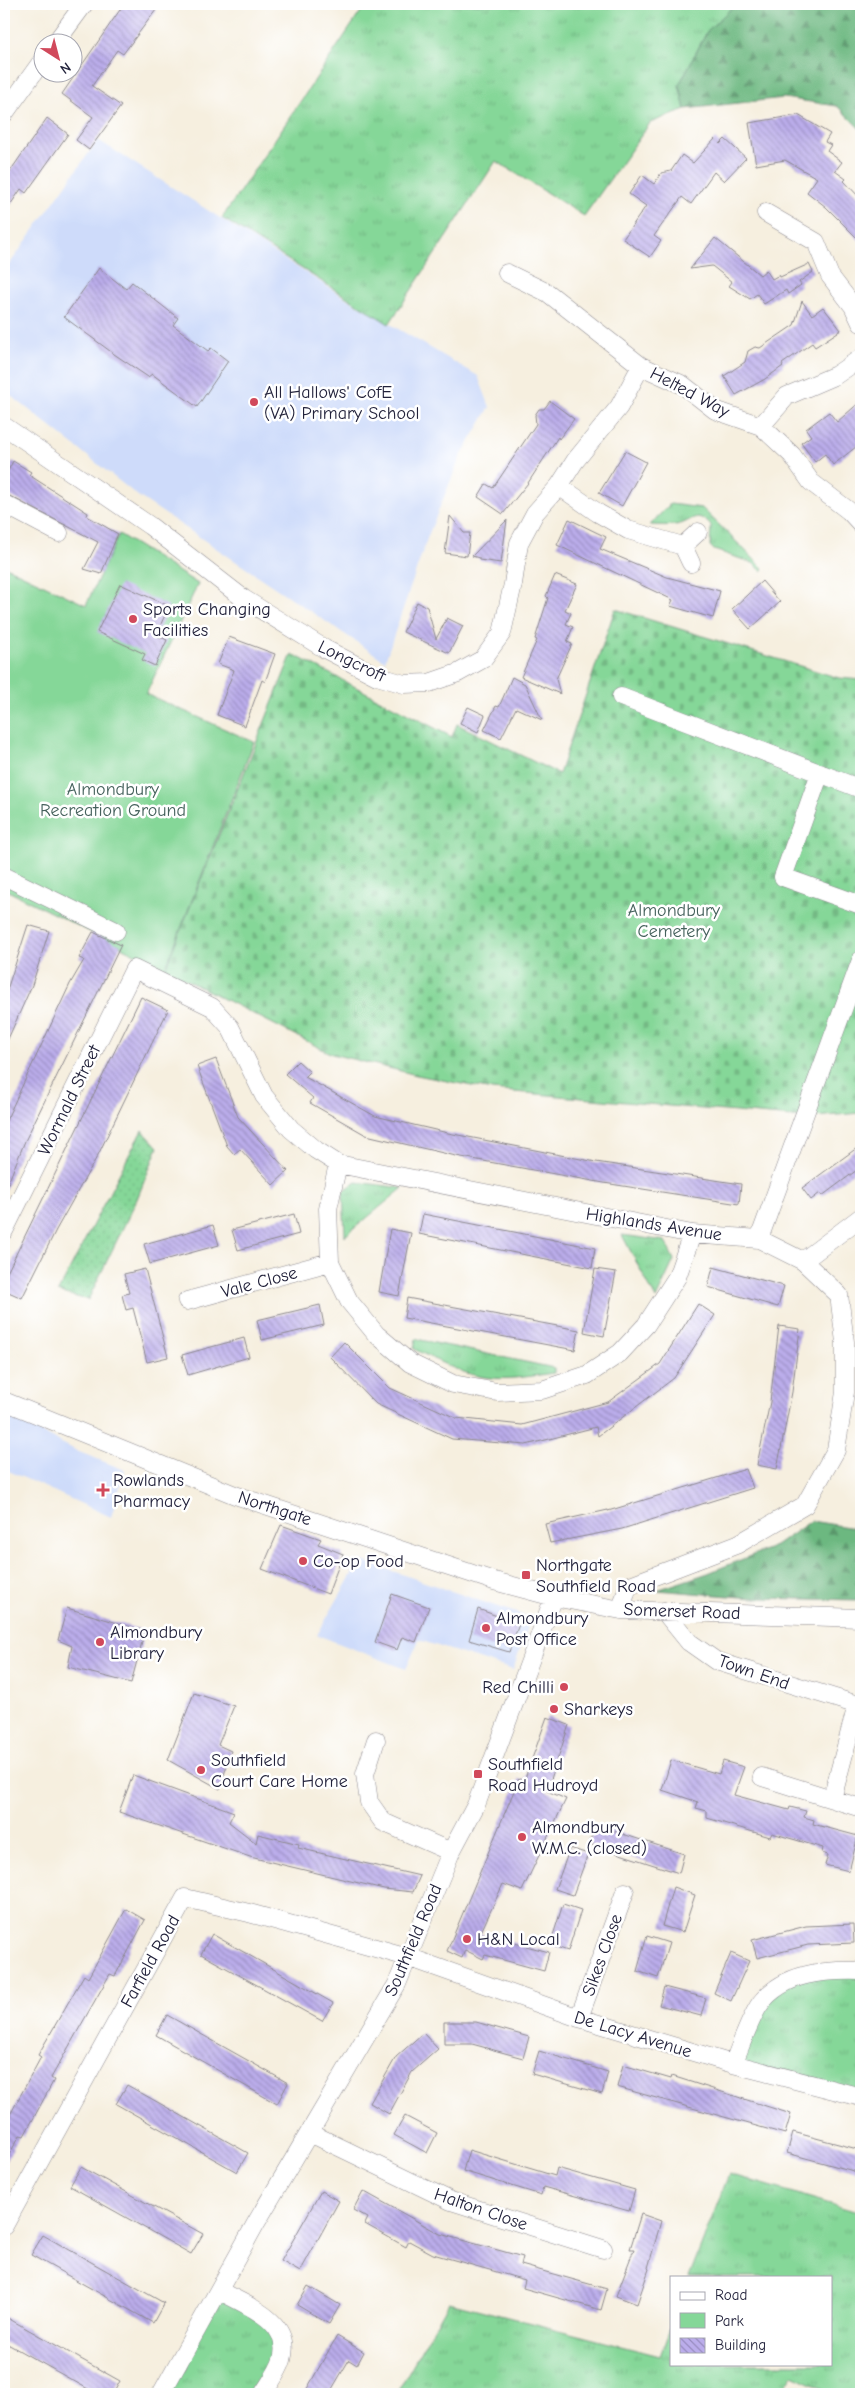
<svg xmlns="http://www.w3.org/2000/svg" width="865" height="2398" font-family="'Comic Neue',sans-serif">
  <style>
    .built { fill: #cedbfa }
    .grass { fill: url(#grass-tufts); stroke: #547c6a }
    .forest { fill: url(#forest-firs); stroke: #476d5e }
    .cemetery { fill: url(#cemetery-stones); stroke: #547c6a }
    .park { fill: #85d798; stroke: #547c6a }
    .garden { fill: url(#garden-dots); stroke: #547c6a }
    .building { fill: url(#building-back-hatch) }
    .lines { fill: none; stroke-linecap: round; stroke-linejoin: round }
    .minor-casing { stroke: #8c888d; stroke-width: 19 }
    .minor { stroke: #fff; stroke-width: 18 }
    .poi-dot { fill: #d1495b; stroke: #fff; stroke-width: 2 }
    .labels { text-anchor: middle; stroke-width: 5; stroke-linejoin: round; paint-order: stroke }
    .poi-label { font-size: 18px; fill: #22223b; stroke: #fff; text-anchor: start }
    .street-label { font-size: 18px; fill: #22223b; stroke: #fff }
    .park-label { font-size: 18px; fill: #45615c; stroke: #fff }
  </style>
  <defs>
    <pattern id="grass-tufts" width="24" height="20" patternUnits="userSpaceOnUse" patternTransform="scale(1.25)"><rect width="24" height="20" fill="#85d798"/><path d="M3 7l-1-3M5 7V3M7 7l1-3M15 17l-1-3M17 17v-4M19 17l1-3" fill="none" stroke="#73b884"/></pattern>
    <pattern id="forest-firs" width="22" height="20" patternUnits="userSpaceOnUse" patternTransform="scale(1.25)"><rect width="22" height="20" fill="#6cb880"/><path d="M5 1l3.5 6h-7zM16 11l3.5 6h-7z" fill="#58956a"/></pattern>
    <pattern id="cemetery-stones" width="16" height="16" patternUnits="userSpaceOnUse" patternTransform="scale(1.25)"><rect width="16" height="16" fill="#85d798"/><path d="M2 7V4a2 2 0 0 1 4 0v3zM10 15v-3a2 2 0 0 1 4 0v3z" fill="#73b884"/></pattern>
    <pattern id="garden-dots" width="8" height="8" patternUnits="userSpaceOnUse" patternTransform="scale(1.25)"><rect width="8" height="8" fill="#85d798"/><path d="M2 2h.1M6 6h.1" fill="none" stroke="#73b884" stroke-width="1.8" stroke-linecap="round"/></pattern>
    <pattern id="building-back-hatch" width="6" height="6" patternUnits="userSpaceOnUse" patternTransform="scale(1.25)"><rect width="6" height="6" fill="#bbadeb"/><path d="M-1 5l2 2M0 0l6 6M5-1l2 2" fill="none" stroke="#988cc0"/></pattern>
  </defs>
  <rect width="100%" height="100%" fill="#fff"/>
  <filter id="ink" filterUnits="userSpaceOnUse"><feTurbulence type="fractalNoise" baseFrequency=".02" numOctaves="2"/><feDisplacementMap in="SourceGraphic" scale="10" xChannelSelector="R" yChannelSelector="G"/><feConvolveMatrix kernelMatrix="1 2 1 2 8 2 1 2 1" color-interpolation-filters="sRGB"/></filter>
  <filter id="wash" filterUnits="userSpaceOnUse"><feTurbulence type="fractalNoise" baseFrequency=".0096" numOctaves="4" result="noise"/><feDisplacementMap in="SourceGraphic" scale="20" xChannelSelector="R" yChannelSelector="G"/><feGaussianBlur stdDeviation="1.12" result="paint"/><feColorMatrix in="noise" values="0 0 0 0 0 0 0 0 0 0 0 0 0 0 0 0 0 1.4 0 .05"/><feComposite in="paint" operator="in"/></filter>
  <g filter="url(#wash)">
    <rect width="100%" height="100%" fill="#f6efdf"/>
    <path class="built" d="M98,140L339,294L478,376L490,407L460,458L428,536L385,661L138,496L4,390V272Z
      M4,1413L79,1452L125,1470L111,1517L4,1469Z
      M360,1560L531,1618L513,1670L419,1640L406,1669L317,1635Z"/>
    <path class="grass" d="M366,4H736L708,30L679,85L685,109L650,123L584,216L496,161L389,324L222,218Z
      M670,504L702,508L764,569L762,571L753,563L714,550L710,546L711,526C695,508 693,523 675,525C667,526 658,525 650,525Z
      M356,1182L403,1188L345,1236L343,1191Z
      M622,1235L665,1241L674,1260L656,1299Z
      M416,1339L554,1368V1373C531,1376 506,1381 483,1377C459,1373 436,1360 414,1349Z
      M861,1971V2097L733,2064L760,2004L788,1980Z
      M729,2174L861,2213V2394H834L793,2375L780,2394H396L449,2302L660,2356L671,2326V2364H831V2277H689Z
      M224,2288L283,2339L262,2394H161Z"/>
    <path class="forest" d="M736,4H861V130L837,106L784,98L685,109L679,85L708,30Z
      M811,1521L861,1529V1600L754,1598L657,1590L708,1573L775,1546Z"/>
    <path class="cemetery" d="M615,609L839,678L861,680V1113L803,1118L492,1090L417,1075L332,1054L165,969L292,654L452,737L457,724L559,774Z"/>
    <path class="park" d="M119,534L198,584L146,694L254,742L165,969L4,889V566L86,605Z"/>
    <path class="garden" d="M142,1130L158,1147L137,1199L88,1300L58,1292Z"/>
    <g id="blocks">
      <path class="building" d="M124,4H146L156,10L123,54L117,50L92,86L121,106L89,150L76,140L93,117L62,94Z
        M798,115L830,134L825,142L831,145L827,151L842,162L835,171L846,179L844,181L861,199V242L826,207L807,192L817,178L785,160L756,165L749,123Z
        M47,118L68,134L26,193L21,189L4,214V180Z
        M715,139L720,144L725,139L746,158L724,181L714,172L691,204L682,197L654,236L661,241L650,257L623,239L646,206L629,194L642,175L654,184L661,173L671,171L682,155L693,163Z
        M715,238L760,275L766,270L772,279L779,275L780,277L809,264L813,272L799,282L801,285L788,294L786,290L764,304L757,294L750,299L729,286L732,282L712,266L690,269Z
        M99,268L126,289L132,282L178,318L173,325L208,351L211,348L228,361L197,407L152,374L148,377L114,354L64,317Z
        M802,301L812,315L823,307L841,330L815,347L812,343L782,364L783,366L765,379L736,395L724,376L745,362L748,351L755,347L760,348L794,325Z
        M550,401L574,419L559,439L558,437L528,483L503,514L478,497L486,484L493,488L536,424L535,415L539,409H544Z
        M861,401V443L833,465L825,454L815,462L801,443L811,436L806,429L829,412L837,422Z
        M625,451L646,462L622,506L599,493Z
        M13,461L31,472L29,475L88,513L87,516L118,534L101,574L84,569L98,542L4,493V479Z
        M450,516L464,533H470L467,556L445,553Z
        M569,519L606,537L600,549L667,577L720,591L713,618L670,606L673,600L557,545Z
        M507,520L501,563L479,560V558L472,556Z
        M555,575L577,584L565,610L571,613L566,624L573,627L567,642L572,644L556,679L560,694L521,677L537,640L535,639L548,598L546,596Z
        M762,581L780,602L750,629L732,609Z
        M120,584L169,606L156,635L167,640L155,666L142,660L145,654L97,632Z
        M417,602L427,607L436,639L447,618L463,626L449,653L403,632Z
        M229,637L275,654L265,682L262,680L245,726L217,715L234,670L218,664Z
        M512,677L525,684L542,720L516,708L501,738L484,730L496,706L499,707Z
        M468,707L485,715L478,732L460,723Z
        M28,925L49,931L32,985L4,1048V999Z
        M93,932L121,945L25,1141L4,1193V1125L70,984L84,960L79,958Z
        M141,997L168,1010L98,1155L56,1230L22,1298L4,1290V1279Z
        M216,1059L238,1117L288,1171L273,1185L240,1149L234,1154L227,1146L197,1066Z
        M298,1061L310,1072L305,1077L375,1116L448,1133L596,1162L741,1184L739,1204L604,1183L456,1156L366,1135L310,1103L313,1098L285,1074Z
        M861,1145V1167L822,1196L820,1193L811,1200L802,1188Z
        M294,1214L299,1234L238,1250L232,1230Z
        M423,1214L595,1248L592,1268L419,1234Z
        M213,1225L219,1245L150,1264L144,1244Z
        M390,1229L411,1233L399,1296L379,1292Z
        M713,1267L784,1286L778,1307L708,1287Z
        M145,1269L168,1357L147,1362L133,1308L126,1310L122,1295L129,1293L124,1274Z
        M595,1269L616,1272L604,1336L584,1332Z
        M407,1298L579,1330L575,1350L404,1318Z
        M698,1304L715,1315L674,1378L598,1436L596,1427L526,1445L452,1439L376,1404L330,1357L344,1342L390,1388L456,1418L522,1425L608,1402L660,1364Z
        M320,1305L324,1325L262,1340L257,1320Z
        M779,1326L800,1329L792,1392L777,1469L757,1465L770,1402Z
        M244,1338L249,1357L188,1375L182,1355Z
        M746,1469L753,1488L622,1529L550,1543L545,1524L608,1510V1511Z
        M281,1525L321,1539L318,1544L343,1554L328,1594L262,1569Z
        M392,1594L429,1607L416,1642L402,1637L397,1650L375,1642Z
        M67,1608L145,1631L131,1683L68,1667L72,1646L58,1640Z
        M478,1609L519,1624L509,1652L469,1640Z
        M194,1693L234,1706L218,1745L231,1751L220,1789L168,1760Z
        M547,1717L569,1725L547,1791L566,1799L522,1891L503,1884L480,1934L549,1952L544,1971L485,1955L483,1959L465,1950L462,1958L447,1951L519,1779L524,1781Z
        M671,1760L719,1774L723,1761L744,1767L734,1795L789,1810L790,1807L806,1811L804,1817L814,1820L813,1824L858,1836L849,1871L825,1865L828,1855L822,1853L823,1848L772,1833L770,1837L707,1818V1811L696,1808L698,1802L662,1790Z
        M133,1775L234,1812L229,1822L256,1843L258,1834L299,1844L298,1848L420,1876L413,1892L384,1889L250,1857L119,1812Z
        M595,1825L684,1854L679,1873L589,1844Z
        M570,1848L588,1854L573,1895L555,1889Z
        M673,1887L695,1895L683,1932L662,1926Z
        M563,1904L581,1910L568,1951L550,1945Z
        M126,1909L145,1920L115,1976L110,1974L51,2078L54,2080L24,2136L20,2135L4,2164V2126L41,2057L38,2055L84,1975L88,1978Z
        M853,1924L854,1943L808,1945L757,1958L752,1940L806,1926Z
        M212,1934L333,2003L322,2021L201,1954Z
        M647,1936L669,1943L658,1978L637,1971Z
        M731,1953L749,1961L731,2001L714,1993Z
        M664,1987L706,1998L701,2016L659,2005Z
        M167,2015L288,2083L277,2104L156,2035Z
        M444,2022H476L529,2037L523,2058L472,2044H444Z
        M423,2033L438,2049L412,2072L389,2114L370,2103L396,2057Z
        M539,2051L608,2072L602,2094L532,2074Z
        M623,2065L671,2079L672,2076L791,2114L785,2134L617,2087Z
        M127,2085L248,2153L237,2172L116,2104Z
        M405,2116L437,2133L427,2153L394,2135Z
        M793,2132L861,2150V2173L787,2153Z
        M469,2150L555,2176L557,2168L635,2190L629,2211L543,2187L541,2195L463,2171Z
        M81,2167L203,2234L191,2254L70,2186Z
        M321,2191L339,2201L300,2272L281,2261Z
        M363,2191L440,2234L523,2257L521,2265L607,2289L601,2310L523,2288L525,2280L433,2254L409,2241L406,2247L365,2224L368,2218L353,2210Z
        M641,2214L661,2221L648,2268L649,2269L637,2304L616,2296L634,2249H630Z
        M43,2235L164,2303L153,2323L31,2255Z
        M308,2286L340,2305L329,2324L297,2305Z
        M4,2316L120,2381L113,2394H97L4,2342Z
        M337,2336L364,2352L357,2365L349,2360L329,2394H304Z"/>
    </g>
  </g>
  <g filter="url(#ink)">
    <use href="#blocks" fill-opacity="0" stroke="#8c888d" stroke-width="1"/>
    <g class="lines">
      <defs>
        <path id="minor" d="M56,42L84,4
          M4,114L42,61
          M766,213L816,242L830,276L853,306L861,323
          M507,273L548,293L641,366L683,385L715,410L761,426L792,455L811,482L849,511L861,524
          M4,426L150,526L244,599L325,649L377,676L404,684L429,683L458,673L483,659L502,633L513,584L519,543L535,513L559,486L575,461L619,407L641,366
          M761,426L787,396L836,375L861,358
          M559,486L598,513L628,530L683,546
          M4,504L59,533
          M683,546L698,532
          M683,546L691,563
          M621,697L861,789
          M820,773L783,877L861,905
          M4,876L116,931
          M338,1164L328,1209L330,1262L349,1301L376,1334L410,1363L453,1384L497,1392L542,1390L587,1375L620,1353L646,1325L677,1277L692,1234
          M4,1231L134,969L212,1007L230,1027L264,1096L291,1129L316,1150L338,1164L692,1234L759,1239L803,1261L839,1295L845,1342V1392L836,1450L805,1505L738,1544L628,1586L621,1610
          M759,1239L861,960
          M803,1261L861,1217
          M187,1301L330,1262
          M4,1401L235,1495L494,1581L554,1597L621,1610L861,1618
          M664,1611L689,1642L716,1661L861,1706
          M376,1740L365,1774L369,1802L383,1822L451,1852
          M762,1777L832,1799L857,1705
          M832,1799L861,1808
          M579,2018L625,1892
          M733,2064C740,2048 750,2018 760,2004C784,1972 825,1970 861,1971
          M310,2133L451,2201L603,2249
          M4,2226L185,1898L249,1913L408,1957L579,2018L733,2064L861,2097
          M220,2291C247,2306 293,2321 282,2360C279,2371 269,2384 263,2394
          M161,2394L256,2223L397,1984L451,1852L476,1805L554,1597"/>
      </defs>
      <use href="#minor" class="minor-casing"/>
      <use href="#minor" class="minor"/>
    </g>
  </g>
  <g class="poi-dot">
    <circle cx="254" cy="402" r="5"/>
    <circle cx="133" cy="619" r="5"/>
    <path d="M100.5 1482.5h5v5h5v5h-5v5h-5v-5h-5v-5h5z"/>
    <circle cx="303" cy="1561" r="5"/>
    <rect x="521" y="1570" width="10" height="10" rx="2.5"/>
    <circle cx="486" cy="1628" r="5"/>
    <circle cx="100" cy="1642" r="5"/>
    <circle cx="564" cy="1687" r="5"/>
    <circle cx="554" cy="1709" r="5"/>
    <circle cx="201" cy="1770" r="5"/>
    <rect x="473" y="1769" width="10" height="10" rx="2.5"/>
    <circle cx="522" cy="1837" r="5"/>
    <circle cx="467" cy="1939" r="5"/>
  </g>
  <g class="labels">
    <g class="poi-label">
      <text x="264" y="398">All Hallows' CofE<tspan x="264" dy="21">(VA) Primary School</tspan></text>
      <text x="143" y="615">Sports Changing<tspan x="143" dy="21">Facilities</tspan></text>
      <text x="113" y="1486">Rowlands<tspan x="113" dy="21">Pharmacy</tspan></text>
      <text x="313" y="1567">Co-op Food</text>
      <text x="536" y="1571">Northgate<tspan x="536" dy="21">Southfield Road</tspan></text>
      <text x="496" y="1624">Almondbury<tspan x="496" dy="21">Post Office</tspan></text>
      <text x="110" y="1638">Almondbury<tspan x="110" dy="21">Library</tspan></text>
      <text x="554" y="1693" text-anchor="end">Red Chilli</text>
      <text x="564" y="1715">Sharkeys</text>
      <text x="211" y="1766">Southfield<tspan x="211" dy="21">Court Care Home</tspan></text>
      <text x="488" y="1770">Southfield<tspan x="488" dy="21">Road Hudroyd</tspan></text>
      <text x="532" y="1833">Almondbury<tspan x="532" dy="21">W.M.C. (closed)</tspan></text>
      <text x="477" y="1945">H&amp;N Local</text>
    </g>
    <g class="street-label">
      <text transform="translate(690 392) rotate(28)" y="6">Helted Way</text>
      <text transform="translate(352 661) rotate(26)" y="6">Longcroft</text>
      <text transform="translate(69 1100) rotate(-64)" y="6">Wormald Street</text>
      <text transform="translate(654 1224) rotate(9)" y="6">Highlands Avenue</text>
      <text transform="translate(259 1282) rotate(-15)" y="6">Vale Close</text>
      <text transform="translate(275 1508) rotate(18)" y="6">Northgate</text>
      <text transform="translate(682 1611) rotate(2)" y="6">Somerset Road</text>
      <text transform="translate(754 1672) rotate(19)" y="6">Town End</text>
      <text transform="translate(413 1940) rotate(-67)" y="6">Southfield Road</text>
      <text transform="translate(602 1955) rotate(-70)" y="6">Sikes Close</text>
      <text transform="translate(150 1961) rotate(-61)" y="6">Farfield Road</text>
      <text transform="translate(633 2034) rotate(17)" y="6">De Lacy Avenue</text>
      <text transform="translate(481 2209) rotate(19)" y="6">Halton Close</text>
    </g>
    <g class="park-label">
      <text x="113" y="795">Almondbury<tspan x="113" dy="21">Recreation Ground</tspan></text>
      <text x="674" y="916">Almondbury<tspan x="674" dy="21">Cemetery</tspan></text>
    </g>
  </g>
  <rect width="865" height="2398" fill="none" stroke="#fff" stroke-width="20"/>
  <rect x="670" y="2276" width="162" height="90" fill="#ffffff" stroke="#a7a7b1"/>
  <rect x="680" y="2292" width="25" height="8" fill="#ffffff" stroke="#a7a7b1"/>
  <text x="715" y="2300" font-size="15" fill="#22223b">Road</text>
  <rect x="680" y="2313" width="25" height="15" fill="#85d798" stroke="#a7a7b1"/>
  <text x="715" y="2326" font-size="15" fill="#22223b">Park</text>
  <rect x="680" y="2338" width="25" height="15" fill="url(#building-back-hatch)" stroke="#a7a7b1"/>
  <text x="715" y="2350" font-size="15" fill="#22223b">Building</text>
  <g transform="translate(58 58) rotate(144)"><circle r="24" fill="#ffffff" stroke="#a7a7b1"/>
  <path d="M0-4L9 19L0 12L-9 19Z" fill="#d1495b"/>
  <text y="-8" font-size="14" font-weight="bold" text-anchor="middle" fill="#22223b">N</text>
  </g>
</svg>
